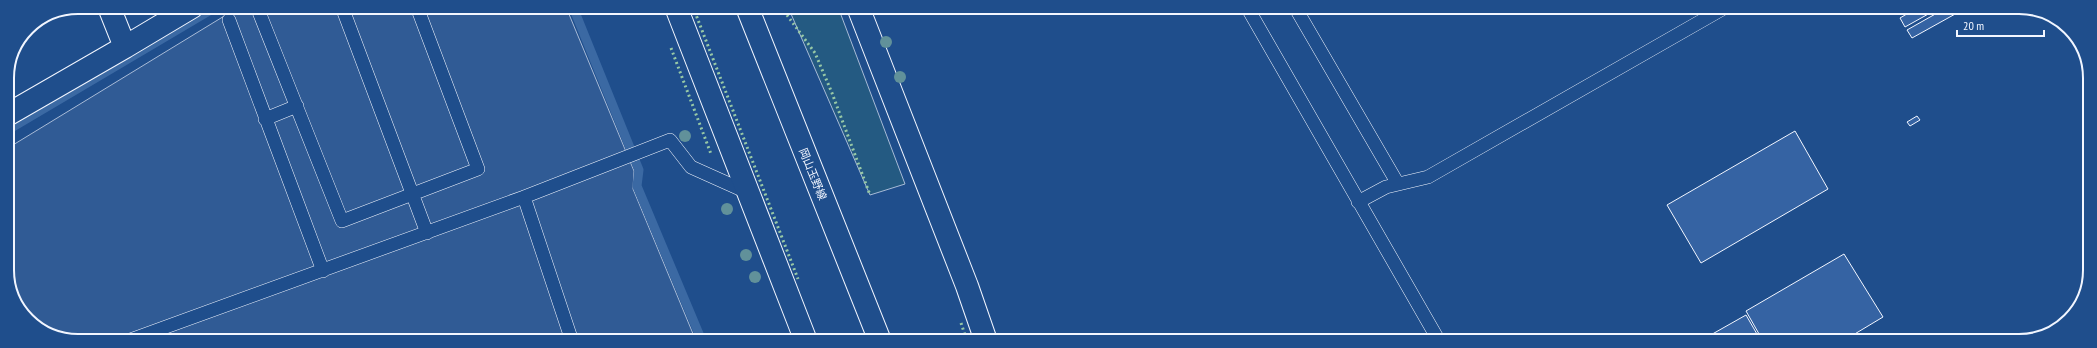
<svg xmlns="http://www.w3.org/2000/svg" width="2097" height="348" font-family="'PT Sans Narrow','Noto Sans JP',sans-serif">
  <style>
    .green { fill: #245a82; stroke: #a8bbd7 }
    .parking { fill: #305b95; stroke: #a8bbd7 }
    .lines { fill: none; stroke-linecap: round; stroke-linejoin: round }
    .stream { stroke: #3b69a3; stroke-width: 9 }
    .building { fill: #3563a3; stroke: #f2f6ff }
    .lane-casing { stroke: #f2f6ff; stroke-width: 14 }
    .street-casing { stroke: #f2f6ff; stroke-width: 24 }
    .primary-casing { stroke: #f2f6ff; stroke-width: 24 }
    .lane { stroke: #1f4e8c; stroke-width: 13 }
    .street { stroke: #1f4e8c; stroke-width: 22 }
    .primary { stroke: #1f4e8c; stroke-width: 22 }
    .hedge { stroke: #97c8a6; stroke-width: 3; stroke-dasharray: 2 3; stroke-linecap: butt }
    .tree { fill: #61919a }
    .labels { text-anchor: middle; stroke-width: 3; stroke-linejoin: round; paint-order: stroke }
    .street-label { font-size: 11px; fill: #f2f6ff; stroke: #1f4e8c }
    .rim { fill: none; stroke: #f2f6ff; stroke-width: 2 }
  </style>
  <rect width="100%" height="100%" fill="#1f4e8c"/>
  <path class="green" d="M788,7H838L905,184L870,195Z"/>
  <path class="parking" d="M239,7H566L634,171L633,189L696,341L69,340L31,323L9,288L8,148Z"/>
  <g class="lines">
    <path class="stream" d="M573,7L639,170L637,186L702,341
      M8,130L216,7"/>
  </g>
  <path class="building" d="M1917,8H1939L1905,27L1900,18Z
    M1946,8H1966L1912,38L1907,30Z
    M1917,116L1920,120L1910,126L1907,122Z
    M1795,131L1828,189L1701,263L1667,205Z
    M1844,254L1883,317L1843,341H1763L1746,311Z
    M1746,315L1761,341H1700Z"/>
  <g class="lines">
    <defs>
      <path id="lane" d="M257,7L342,221L478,169L417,7
        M342,7L427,233
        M1247,7L1439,341
        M1295,7L1398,184
        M229,20L323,271
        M265,119L297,106
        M524,197L572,341
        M1358,202L1386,187L1428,177L1724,8
        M130,340L524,197L670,140L691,167L749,193"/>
      <path id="street" d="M676,7L806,341
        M858,7L967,286L986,341
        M125,47L192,7
        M7,115L125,47L109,7"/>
      <path id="primary" d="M747,7L880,341"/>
    </defs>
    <use href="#lane" class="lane-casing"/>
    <use href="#street" class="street-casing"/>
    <use href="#primary" class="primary-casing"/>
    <use href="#lane" class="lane"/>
    <use href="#street" class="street"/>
    <use href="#primary" class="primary"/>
    <path class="hedge" d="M693,7L798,279
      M781,7L815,53L832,93L870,195
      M671,48L711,154
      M961,323L967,341
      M929,337L930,341"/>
  </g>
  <g class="tree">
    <circle cx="886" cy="42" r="6"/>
    <circle cx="900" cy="77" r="6"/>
    <circle cx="685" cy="136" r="6"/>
    <circle cx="727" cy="209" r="6"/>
    <circle cx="746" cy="255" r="6"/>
    <circle cx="755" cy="277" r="6"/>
  </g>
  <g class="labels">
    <g class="street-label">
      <text transform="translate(813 174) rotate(68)" y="4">岡山玉野線</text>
    </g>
  </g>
  <path d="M0 0H2097V348H0ZM78 14H2019A64 64 0 0 1 2083 78V270A64 64 0 0 1 2019 334H78A64 64 0 0 1 14 270V78A64 64 0 0 1 78 14Z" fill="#1f4e8c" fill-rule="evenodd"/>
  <path class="rim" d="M78 14H2019A64 64 0 0 1 2083 78V270A64 64 0 0 1 2019 334H78A64 64 0 0 1 14 270V78A64 64 0 0 1 78 14Z"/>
  <path d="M1957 30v6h87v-6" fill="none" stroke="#f2f6ff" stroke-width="2"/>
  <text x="1963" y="30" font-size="12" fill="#f2f6ff" stroke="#1f4e8c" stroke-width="3" paint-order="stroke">20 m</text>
</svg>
